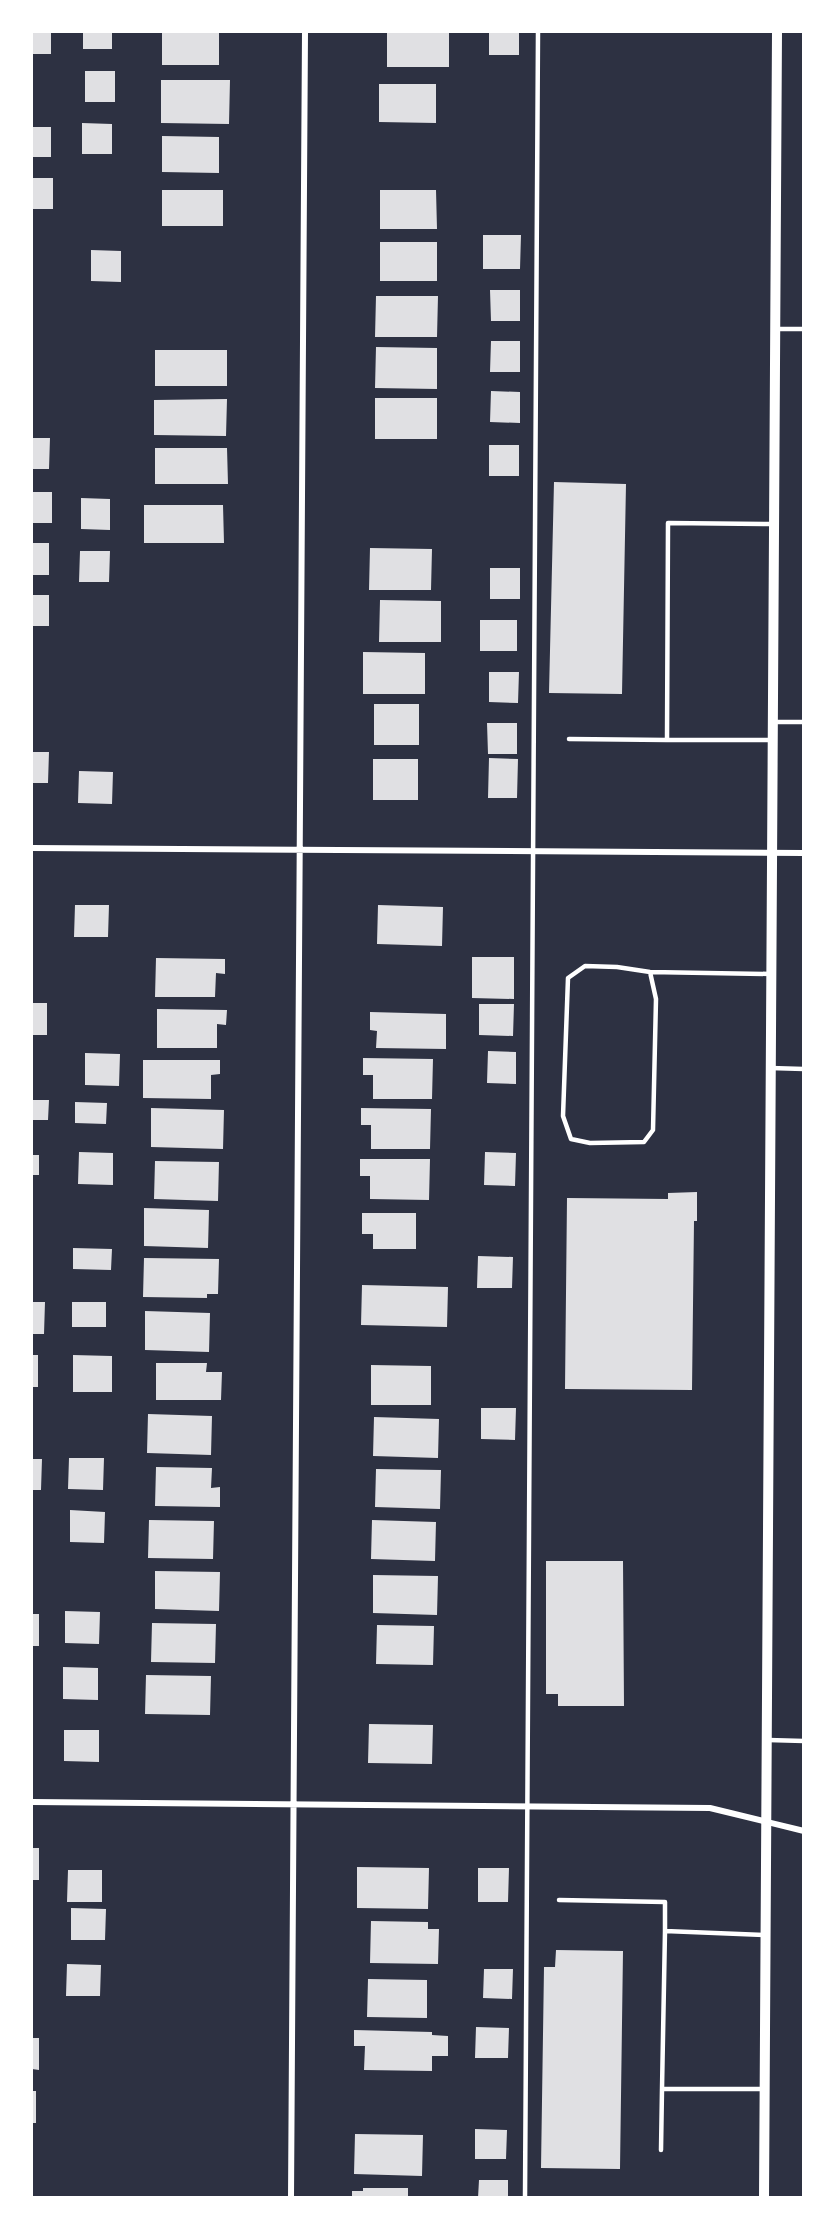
<svg xmlns="http://www.w3.org/2000/svg" width="835" height="2229" font-family="Overpass,sans-serif">
  <style>
    .building { fill: #e0e0e3 }
    .lines { fill: none; stroke-linecap: round; stroke-linejoin: round }
    .service { stroke: #fff; stroke-width: 4.5 }
    .minor { stroke: #fff; stroke-width: 6 }
    .tertiary { stroke: #fff; stroke-width: 10 }
  </style>
  <rect width="100%" height="100%" fill="#2d3142"/>
  <path class="building" d="M32,32H51V54H32Z
    M83,32H112V49H83Z
    M162,32H219V65H162Z
    M387,32H449V67H387Z
    M489,32H519V55H489Z
    M85,71H115V102H85Z
    M161,80H230L229,124L161,123Z
    M379,84H436V123L379,122Z
    M82,123L112,124V154H82Z
    M32,127H51V157H32Z
    M162,136L219,137V173L162,172Z
    M32,178H53V209H32Z
    M162,190H223V226H162Z
    M380,190H436L437,229H380Z
    M483,235H521L520,269H483Z
    M380,242H437V281H380Z
    M91,250L121,251V282L91,281Z
    M490,290H520V321H491Z
    M376,296H438L437,337H375Z
    M491,341H520V372H490Z
    M376,347L437,348V389L375,388Z
    M155,350H227V386H155Z
    M491,391L520,392V423L490,422Z
    M375,398H437V439H375Z
    M227,399L226,436L154,435V400Z
    M32,438H50L49,469H32Z
    M489,445H519V476H489Z
    M155,448H227L228,484H155Z
    M554,482L626,484L622,694L549,693Z
    M32,492H52V523H32Z
    M81,498L110,499V530L81,529Z
    M144,505H223L224,543H144Z
    M32,543H49V575H32Z
    M370,548L432,549L431,590H369Z
    M80,551H110L109,582H79Z
    M490,568H520V599H490Z
    M32,595H49V626H32Z
    M380,600L441,601V642H379Z
    M480,620H517V651H480Z
    M363,652L425,653V694H363Z
    M489,672H519L518,703L489,702Z
    M374,704H419V745H374Z
    M487,723H517V754H488Z
    M32,752H49L48,783H32Z
    M489,758L518,759L517,798H488Z
    M373,759H418V800H373Z
    M79,771L113,772L112,804L78,803Z
    M75,905H109L108,937H74Z
    M378,905L443,907L442,946L377,944Z
    M472,957H514V999L472,998Z
    M156,958L225,959V974L216,973L215,997H155Z
    M32,1003H47V1035H32Z
    M479,1004H514L513,1036L479,1035Z
    M157,1009L227,1010L226,1025L217,1024V1048H157Z
    M370,1012L446,1014V1049L376,1048L377,1031L370,1030Z
    M488,1051L516,1052V1084L487,1083Z
    M85,1053L120,1054L119,1086L85,1085Z
    M363,1058L433,1059L432,1099H373V1075H363Z
    M143,1060H220V1074L211,1075V1099L143,1098Z
    M32,1100H49L48,1120H32Z
    M75,1102L107,1103L106,1124L75,1123Z
    M151,1108L224,1110L223,1149L151,1147Z
    M361,1108L431,1109L430,1149H371V1125H361Z
    M79,1152L113,1153V1185L78,1184Z
    M485,1152L516,1153L515,1186L484,1185Z
    M32,1155H39V1175H32Z
    M360,1159H430L429,1200L370,1199V1176H360Z
    M155,1161L219,1162L218,1201L154,1199Z
    M697,1192V1221H694L692,1390L565,1389L567,1198L668,1199V1193Z
    M144,1208L209,1210L208,1248L144,1246Z
    M362,1213H416V1249H373V1234H362Z
    M73,1248L112,1249L111,1270L73,1269Z
    M478,1256L513,1257L512,1288H477Z
    M144,1258L219,1259L218,1294H207V1298L143,1297Z
    M362,1285L448,1287L447,1327L361,1325Z
    M32,1302H45L44,1334H32Z
    M72,1302H106V1327H72Z
    M145,1311L210,1313L209,1352L145,1350Z
    M32,1355H38V1387H32Z
    M73,1355L112,1356V1392H73Z
    M156,1363H207L206,1372H222L221,1400H156Z
    M371,1365L431,1366V1405H371Z
    M481,1408H516L515,1440L481,1439Z
    M148,1414L212,1416L211,1455L147,1453Z
    M374,1417L439,1419L438,1458L373,1456Z
    M69,1458H104L103,1490L68,1489Z
    M32,1459H42L41,1490H32Z
    M156,1467L212,1468L211,1488L220,1487V1507L155,1506Z
    M376,1469L441,1470L440,1509L375,1507Z
    M70,1510L105,1512L104,1543L70,1542Z
    M149,1520L214,1521L213,1559L148,1558Z
    M372,1520L436,1522L435,1561L371,1559Z
    M546,1561H623L624,1706H558V1694H546Z
    M155,1571L220,1572L219,1611L155,1609Z
    M373,1575L438,1576L437,1615L373,1613Z
    M65,1611L100,1612L99,1644L65,1643Z
    M32,1614H39V1646H32Z
    M152,1623L216,1624L215,1663L151,1662Z
    M377,1625L434,1626L433,1665L376,1664Z
    M63,1667L98,1668V1700L63,1699Z
    M146,1675L211,1676L210,1715L145,1714Z
    M369,1724L433,1725L432,1764L368,1763Z
    M64,1730H99V1762L64,1761Z
    M32,1848H39V1880H32Z
    M357,1867L429,1868L428,1909L357,1908Z
    M478,1868H509L508,1902H478Z
    M68,1870H102V1902H67Z
    M71,1908L106,1909L105,1940H71Z
    M371,1921L428,1922V1929H439L438,1964L370,1963Z
    M556,1950L623,1951L620,2169L541,2168L544,1967H555Z
    M67,1964L101,1965L100,1996H66Z
    M484,1969H513L512,1999L483,1998Z
    M368,1979L427,1980V2018L367,2017Z
    M476,2027L509,2028L508,2058H475Z
    M354,2030L432,2032V2035L448,2036V2056H432V2071L364,2070L365,2046H354Z
    M32,2038H39V2070L32,2069Z
    M32,2091H36V2123H32Z
    M475,2129L507,2130L506,2159H475Z
    M355,2134L423,2135L422,2176L354,2174Z
    M479,2180H508V2198H478Z
    M363,2188H408V2198H352V2191H363Z"/>
  <g class="lines">
    <path class="service" d="M776,329H804
      M772,722H804
      M569,739L667,740
      M772,740H667L668,523L774,524
      M650,972L656,999L653,1130L644,1142L590,1143L571,1139L563,1116L568,978L585,966L617,967L650,972L771,974
      M770,1068L804,1069
      M768,1740L804,1741
      M559,1900L665,1902V1931
      M764,2089H662L665,1931L765,1935
      M661,2150L662,2089
      M525,2198L538,32"/>
    <path class="minor" d="M32,848L804,853
      M32,1802L710,1808L804,1831
      M291,2198L305,32"/>
    <path class="tertiary" d="M764,2198L777,32"/>
  </g>
  <rect width="835" height="2229" fill="none" stroke="#ffffff" stroke-width="66"/>
</svg>
